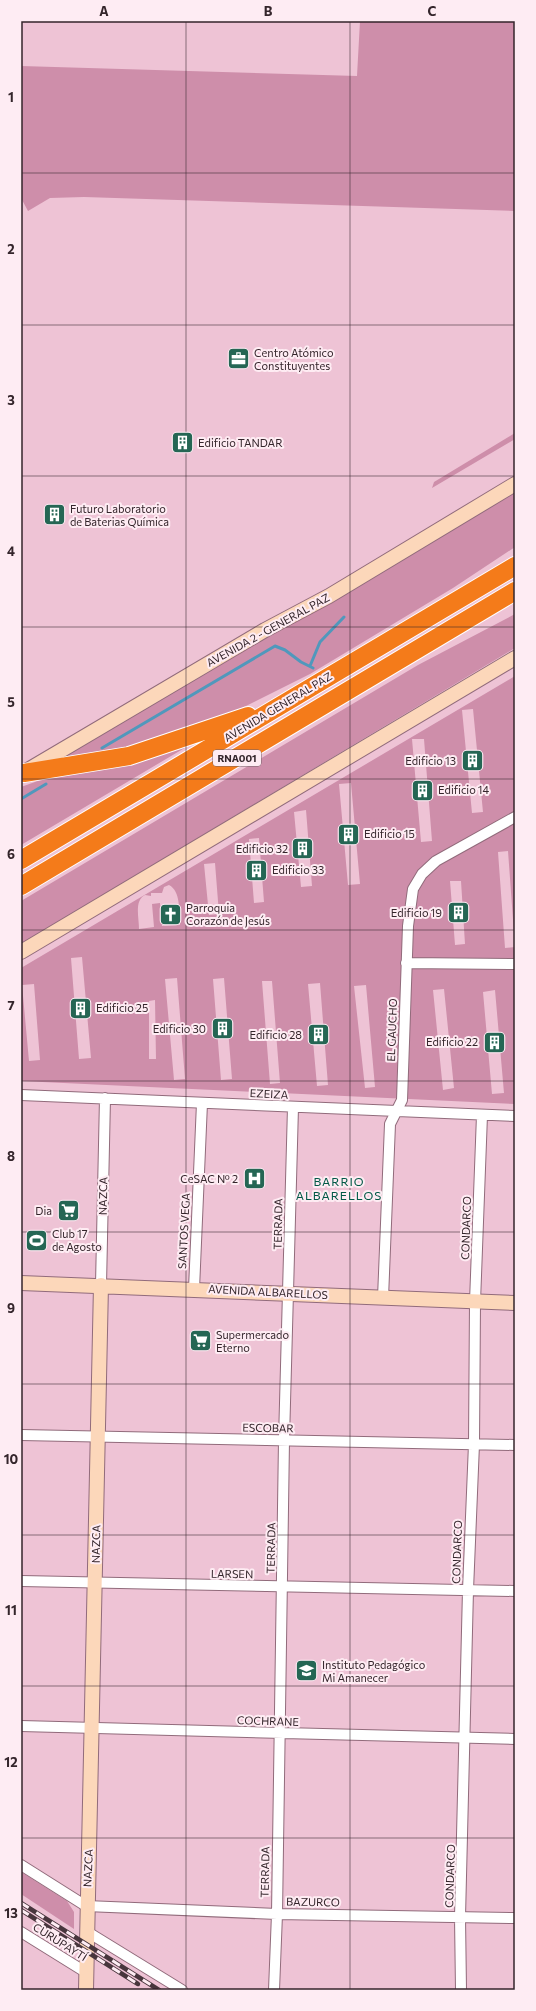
<svg xmlns="http://www.w3.org/2000/svg" width="536" height="2011" font-family="Commissioner,sans-serif">
  <style>
    .green { fill: #ce8eaa; fill-rule: evenodd }
    .lines { fill: none; stroke-linecap: round; stroke-linejoin: round }
    .stream { stroke: #5098bc; stroke-width: 3 }
    .street-casing { stroke: #916b7b; stroke-width: 12 }
    .secondary-casing { stroke: #916b7b; stroke-width: 16 }
    .highway-casing { stroke: #fff; stroke-width: 20 }
    .street { stroke: #fff; stroke-width: 10 }
    .secondary { stroke: #fcd7ba; stroke-width: 14 }
    .highway { stroke: #f47b1a; stroke-width: 18 }
    .rail-casing { stroke: #48363d; stroke-width: 4.5 }
    .rail { stroke: #feecf3; stroke-width: 3; stroke-dasharray: 9; stroke-linecap: butt }
    .grid { fill: none; stroke: #34252b; stroke-width: 1; stroke-opacity: 0.55 }
    .labels { text-anchor: middle; stroke-width: 4; stroke-linejoin: round; paint-order: stroke }
    .shield { fill: #feecf3; stroke: #716167; stroke-width: 1 }
    .shield-label { font-size: 10px; font-weight: bold; fill: #34252b }
    .poi-label { font-size: 11px; fill: #34252b; stroke: #feecf3; text-anchor: start }
    .street-label { font-size: 11px; fill: #34252b; stroke: #feecf3 }
    .neighbourhood-label { font-size: 12px; letter-spacing: 1px; fill: #015946; stroke: #feecf3 }
    .neatline { fill: none; stroke: #34252b; stroke-width: 1.5 }
    .grid-label { font-size: 13px; text-anchor: middle; font-weight: bold; fill: #34252b }
  </style>
  <rect width="100%" height="100%" fill="#eec3d5"/>
  <path class="green" d="M360,21H515V211L84,197L50,198L28,211L21,198V66L357,76Z
    M515,433V439L432,488L434,482Z
    M515,489V547L453,588L310,674L234,712L129,747L59,760Z
    M515,614V648L21,944V901L418,665Z
    M515,676V1104L21,1081V968ZM473,709L483,812L472,813L462,710ZM412,739H424L432,841L421,842ZM351,783L360,884L348,885L339,784ZM306,810L312,886L301,887L294,812ZM259,838L264,902L254,903L249,839ZM508,851L515,947L505,948L498,852ZM215,863L219,914L209,915L204,864ZM450,881H461L465,944L455,945ZM169,885C181,891 179,912 180,925L162,926L160,903L152,904L154,927L139,929C139,917 134,901 145,895L151,896V893H162L164,887ZM82,957L91,1058L79,1059L71,958ZM177,978L185,1079L174,1080L165,979ZM224,978L232,1079L221,1080L213,979ZM262,981H272L280,1083L270,1084ZM320,983L328,1085L317,1086L308,984ZM34,984L40,1060L29,1061L22,985ZM366,985L375,1087L365,1088L354,986ZM444,989L454,1088L443,1090L433,990ZM495,990L504,1093L492,1094L483,992ZM155,1000L156,1059H149V1001Z
    M188,746L21,845V787L46,778Z
    M21,1872L67,1901L74,1912V1929L21,1894Z"/>
  <g class="lines">
    <path class="stream" d="M310,666L320,642L344,617
      M102,748L275,646L285,650L301,662L313,668
      M21,799L46,784"/>
    <defs>
      <path id="street" d="M406,963L515,964
        M21,1095L515,1116
        M101,1285L105,1098
        M194,1289L202,1103
        M383,1298L390,1124L402,1100L408,926L413,889L422,874L436,861L515,817
        M21,1435L515,1445
        M21,1581L515,1591
        M21,1726L515,1739
        M21,1865L86,1906L277,1914L515,1918
        M86,1931L182,1990
        M21,1932L87,1973
        M274,1990L277,1914L284,1440L293,1107
        M461,1990L460,1917L468,1590L474,1444L475,1302L482,1115"/>
      <path id="secondary" d="M28,770L265,630L329,596L515,484
        M21,952L515,658
        M21,1283L515,1303
        M86,1990L101,1285"/>
      <path id="highway" d="M24,773L129,756L248,716
        M21,860L515,566
        M21,886L515,591"/>
    </defs>
    <use href="#street" class="street-casing"/>
    <use href="#secondary" class="secondary-casing"/>
    <use href="#highway" class="highway-casing"/>
    <use href="#street" class="street"/>
    <use href="#secondary" class="secondary"/>
    <use href="#highway" class="highway"/>
    <defs>
      <path id="rail" d="M21,1903L159,1990
        M21,1910L138,1984"/>
    </defs>
    <use href="#rail" class="rail-casing"/>
    <use href="#rail" class="rail"/>
  </g>
  <path class="grid" d="M186,21V1990M350,21V1990M21,173H515M21,325H515M21,476H515M21,627H515M21,779H515M21,930H515M21,1081H515M21,1232H515M21,1384H515M21,1535H515M21,1686H515M21,1838H515"/>
  <defs>
    <symbol id="office-square" viewBox="-11 -11 22 22"><rect x="-9" y="-9" width="18" height="18" rx="4" fill="#256654" stroke="#feecf3"/><path d="M-6-3h4V-5.5h4V-3h4V5H-6ZM-1-4.5V-3h2v-1.5ZM-6 0V1H6V0Z" fill="#fff"/></symbol>
    <symbol id="building-square" viewBox="-11 -11 22 22"><rect x="-9" y="-9" width="18" height="18" rx="4" fill="#256654" stroke="#feecf3"/><path d="M-4-6H4V6H1V3H-1V6H-4ZM-2.5-4.3h1.7v1.8h-1.7ZM.8-4.3h1.7v1.8H.8ZM-2.5-1h1.7V.8h-1.7ZM.8-1h1.7V.8H.8Z" fill="#fff"/></symbol>
    <symbol id="church-square" viewBox="-11 -11 22 22"><rect x="-9" y="-9" width="18" height="18" rx="4" fill="#256654" stroke="#feecf3"/><path d="M-1.2-6h2.4v3.5h3.3v2.4h-3.3V6h-2.4V-.1h-3.3v-2.4h3.3Z" fill="#fff"/></symbol>
    <symbol id="hospital-square" viewBox="-11 -11 22 22"><rect x="-9" y="-9" width="18" height="18" rx="4" fill="#256654" stroke="#feecf3"/><path d="M-5-5h3v3.5h4V-5h3V5h-3V1.5h-4V5h-3Z" fill="#fff"/></symbol>
    <symbol id="supermarket-square" viewBox="-11 -11 22 22"><rect x="-9" y="-9" width="18" height="18" rx="4" fill="#256654" stroke="#feecf3"/><path d="M-6-5.5h2.5l.6 2H6L4.5 2H-2.5L-4.4-4H-6ZM-1.5 3.2a1.3 1.3 0 1 0 .1 0ZM3 3.2a1.3 1.3 0 1 0 .1 0Z" fill="#fff"/></symbol>
    <symbol id="stadium-square" viewBox="-11 -11 22 22"><rect x="-9" y="-9" width="18" height="18" rx="4" fill="#256654" stroke="#feecf3"/><path d="M0-5a6.5 5 0 1 0 0 10a6.5 5 0 1 0 0-10ZM-3.5-1.8h7v3.6h-7Z" fill="#fff"/></symbol>
    <symbol id="school-square" viewBox="-11 -11 22 22"><rect x="-9" y="-9" width="18" height="18" rx="4" fill="#256654" stroke="#feecf3"/><path d="M0-5L7-2L0 1L-7-2ZM-4 1L0 2.5L4 1V4Q0 6-4 4Z" fill="#fff"/></symbol>
  </defs>
  <g fill-rule="evenodd">
    <use href="#office-square" x="226" y="346" width="25" height="25"/>
    <use href="#building-square" x="170" y="430" width="25" height="25"/>
    <use href="#building-square" x="42" y="502" width="25" height="25"/>
    <use href="#building-square" x="460" y="748" width="25" height="25"/>
    <use href="#building-square" x="410" y="778" width="25" height="25"/>
    <use href="#building-square" x="336" y="822" width="25" height="25"/>
    <use href="#building-square" x="290" y="836" width="25" height="25"/>
    <use href="#building-square" x="244" y="858" width="25" height="25"/>
    <use href="#building-square" x="446" y="900" width="25" height="25"/>
    <use href="#church-square" x="158" y="902" width="25" height="25"/>
    <use href="#building-square" x="68" y="996" width="25" height="25"/>
    <use href="#building-square" x="210" y="1016" width="25" height="25"/>
    <use href="#building-square" x="306" y="1022" width="25" height="25"/>
    <use href="#building-square" x="482" y="1030" width="25" height="25"/>
    <use href="#hospital-square" x="242" y="1166" width="25" height="25"/>
    <use href="#supermarket-square" x="56" y="1198" width="25" height="25"/>
    <use href="#stadium-square" x="24" y="1228" width="25" height="25"/>
    <use href="#supermarket-square" x="188" y="1328" width="25" height="25"/>
    <use href="#school-square" x="294" y="1658" width="25" height="25"/>
  </g>
  <g class="labels">
    <rect class="shield" x="213" y="750" width="48" height="16" rx="3"/>
    <g class="shield-label">
      <text x="237" y="762">RNA001</text>
    </g>
    <g class="poi-label">
      <text x="254" y="357">Centro Atómico<tspan x="254" dy="13">Constituyentes</tspan></text>
      <text x="198" y="447">Edificio TANDAR</text>
      <text x="70" y="513">Futuro Laboratorio<tspan x="70" dy="13">de Baterias Química</tspan></text>
      <text x="456" y="765" text-anchor="end">Edificio 13</text>
      <text x="438" y="794">Edificio 14</text>
      <text x="364" y="838">Edificio 15</text>
      <text x="288" y="853" text-anchor="end">Edificio 32</text>
      <text x="272" y="874">Edificio 33</text>
      <text x="186" y="912">Parroquia<tspan x="186" dy="13">Corazón de Jesús</tspan></text>
      <text x="442" y="917" text-anchor="end">Edificio 19</text>
      <text x="96" y="1012">Edificio 25</text>
      <text x="206" y="1033" text-anchor="end">Edificio 30</text>
      <text x="302" y="1039" text-anchor="end">Edificio 28</text>
      <text x="478" y="1046" text-anchor="end">Edificio 22</text>
      <text x="238" y="1183" text-anchor="end">CeSAC Nº 2</text>
      <text x="52" y="1215" text-anchor="end">Dia</text>
      <text x="52" y="1238">Club 17<tspan x="52" dy="13">de Agosto</tspan></text>
      <text x="216" y="1339">Supermercado<tspan x="216" dy="13">Eterno</tspan></text>
      <text x="322" y="1669">Instituto Pedagógico<tspan x="322" dy="13">Mi Amanecer</tspan></text>
    </g>
    <g class="street-label">
      <text transform="translate(268 630) rotate(-29)" y="4">AVENIDA 2 - GENERAL PAZ</text>
      <text transform="translate(278 707) rotate(-31)" y="4">AVENIDA GENERAL PAZ</text>
      <text transform="translate(392 1030) rotate(-88)" y="4">EL GAUCHO</text>
      <text transform="translate(269 1094) rotate(3)" y="4">EZEIZA</text>
      <text transform="translate(103 1196) rotate(-89)" y="4">NAZCA</text>
      <text transform="translate(278 1224) rotate(-89)" y="4">TERRADA</text>
      <text transform="translate(466 1228) rotate(-88)" y="4">CONDARCO</text>
      <text transform="translate(184 1231) rotate(-87)" y="4">SANTOS VEGA</text>
      <text transform="translate(268 1292) rotate(3)" y="4">AVENIDA ALBARELLOS</text>
      <text transform="translate(268 1428) rotate(1)" y="4">ESCOBAR</text>
      <text transform="translate(96 1544) rotate(-89)" y="4">NAZCA</text>
      <text transform="translate(271 1548) rotate(-89)" y="4">TERRADA</text>
      <text transform="translate(457 1552) rotate(-88)" y="4">CONDARCO</text>
      <text transform="translate(232 1574) rotate(1)" y="4">LARSEN</text>
      <text transform="translate(268 1721) rotate(2)" y="4">COCHRANE</text>
      <text transform="translate(88 1868) rotate(-88)" y="4">NAZCA</text>
      <text transform="translate(265 1872) rotate(-89)" y="4">TERRADA</text>
      <text transform="translate(450 1876) rotate(-88)" y="4">CONDARCO</text>
      <text transform="translate(313 1902) rotate(1)" y="4">BAZURCO</text>
      <text transform="translate(60 1942) rotate(32)" y="4">CURUPAYTÍ</text>
    </g>
    <g class="neighbourhood-label">
      <text x="339" y="1186">BARRIO<tspan x="339" dy="14">ALBARELLOS</tspan></text>
    </g>
  </g>
  <rect width="536" height="2011" fill="none" stroke="#feecf3" stroke-width="44"/>
  <rect x="22" y="22" width="492" height="1967" class="neatline"/>
  <g class="grid-label">
    <text x="104" y="16">A</text>
    <text x="268" y="16">B</text>
    <text x="432" y="16">C</text>
    <text x="11" y="102">1</text>
    <text x="11" y="254">2</text>
    <text x="11" y="405">3</text>
    <text x="11" y="556">4</text>
    <text x="11" y="707">5</text>
    <text x="11" y="859">6</text>
    <text x="11" y="1010">7</text>
    <text x="11" y="1161">8</text>
    <text x="11" y="1313">9</text>
    <text x="11" y="1464">10</text>
    <text x="11" y="1615">11</text>
    <text x="11" y="1767">12</text>
    <text x="11" y="1918">13</text>
  </g>
</svg>
